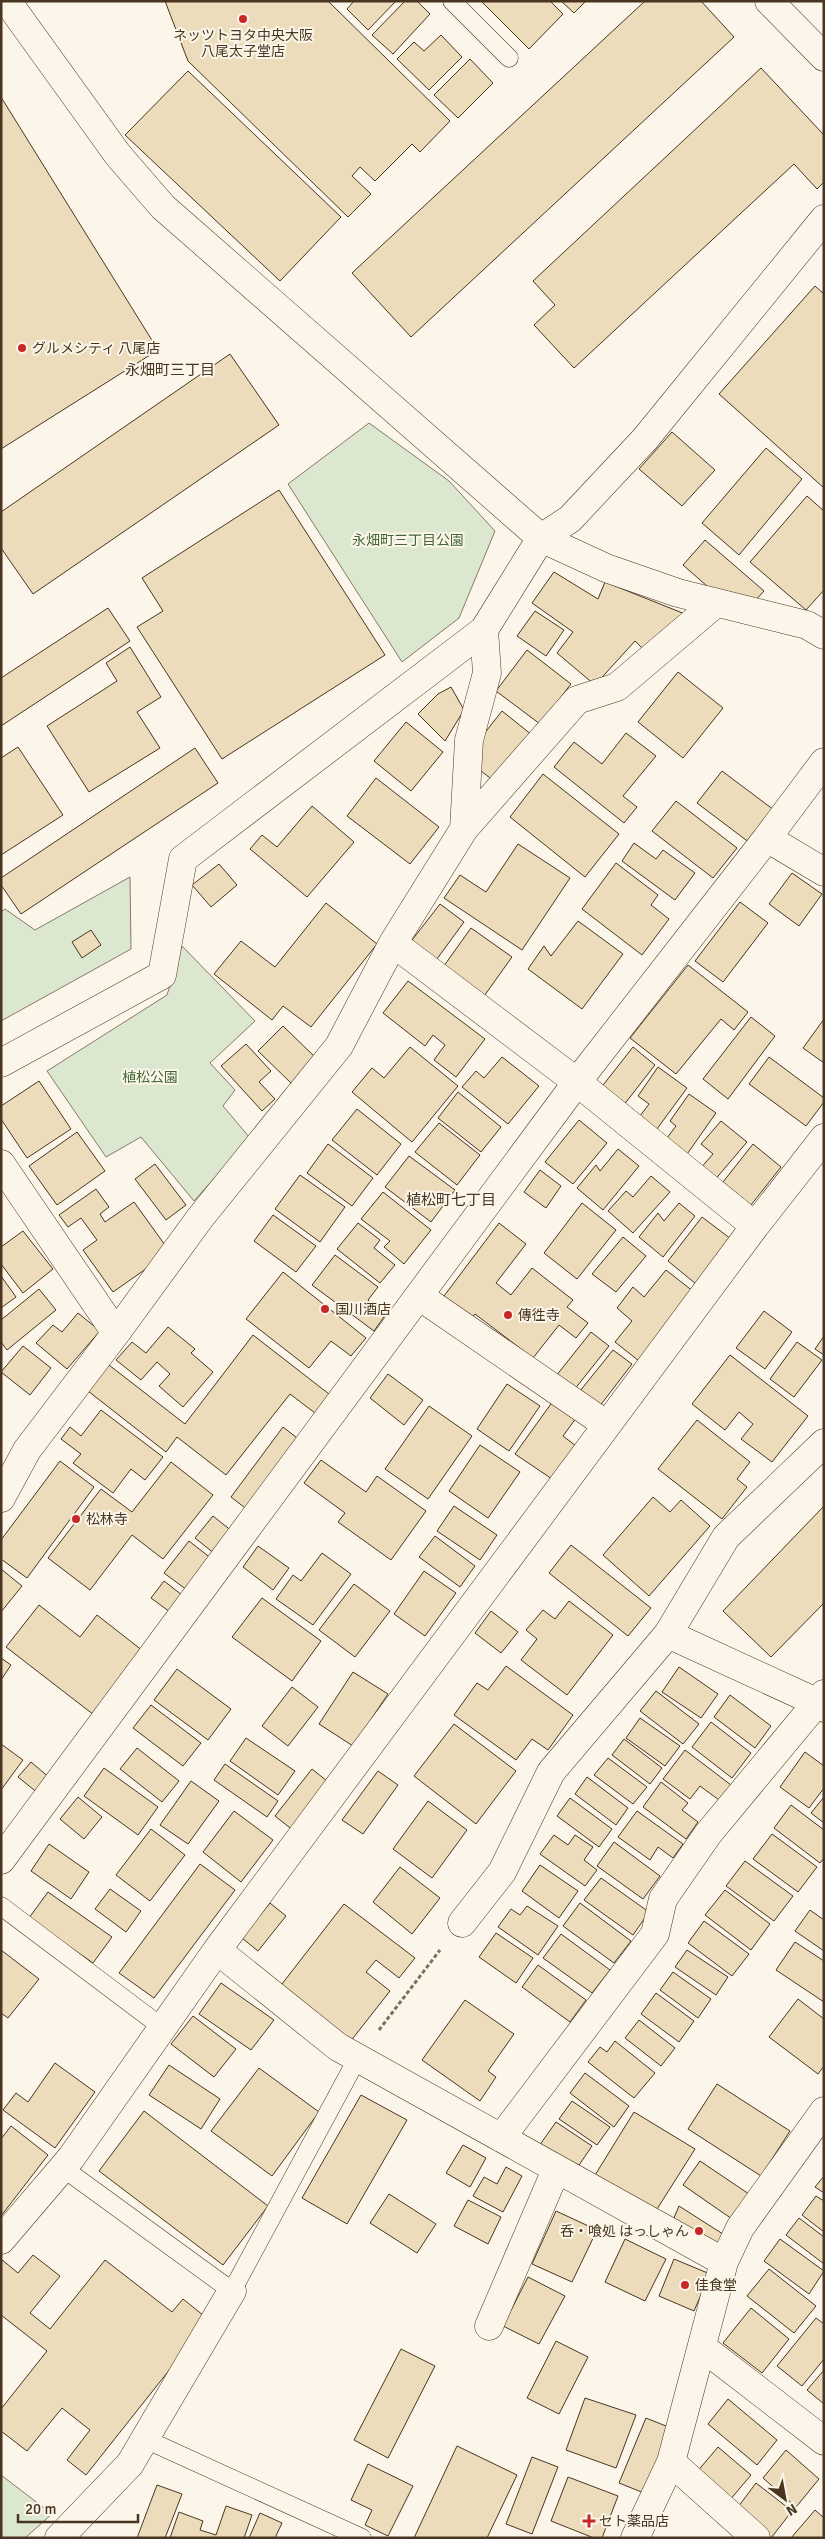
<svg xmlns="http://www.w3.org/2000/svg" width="825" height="2539" font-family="Signika,'Noto Sans JP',sans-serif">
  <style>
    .green { fill: #dce7d0; stroke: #887966 }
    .building { fill: #ecdcbc; stroke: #4a3520 }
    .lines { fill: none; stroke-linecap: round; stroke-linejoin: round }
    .lane-casing { stroke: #4a3520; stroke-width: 19 }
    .street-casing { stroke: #4a3520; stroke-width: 29 }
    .path { stroke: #7f6f5c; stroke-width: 3; stroke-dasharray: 4 2.5; stroke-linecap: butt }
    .lane { stroke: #fbf6e9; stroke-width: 18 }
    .street { stroke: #fbf6e9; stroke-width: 28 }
    .poi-dot { fill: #c62828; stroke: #fbf6e9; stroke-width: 2 }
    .labels { text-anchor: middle; stroke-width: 4; stroke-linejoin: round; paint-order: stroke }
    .poi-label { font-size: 14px; fill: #4a3520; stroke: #fbf6e9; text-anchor: start }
    .park-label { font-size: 14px; fill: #436837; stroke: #fbf6e9 }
    .neighbourhood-label { font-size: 15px; fill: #4a3520; stroke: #fbf6e9 }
  </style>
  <rect width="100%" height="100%" fill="#fbf6e9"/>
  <path class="green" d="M369,423L449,481L495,531L459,618L402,662L288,484Z
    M130,877L131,949L1,1021V912L5,909L35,930Z
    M182,946L255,1021L210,1063L235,1090L223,1106L250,1138L194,1201L141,1137L106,1157L47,1071L167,995Z
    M1,2475L52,2514L25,2538H1Z"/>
  <path class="building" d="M165,1H328L450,121L420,152L412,144L375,181L360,167L352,176L371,194L348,217L188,61Z
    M354,1H396L368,30L347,9Z
    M405,1H417L430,14L393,54L372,35Z
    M481,1H550L563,14L529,49Z
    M561,1H586L574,13Z
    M645,1H701L734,37L411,337L352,273Z
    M441,35L462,57L429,90L397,59L414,42L424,51Z
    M470,59L493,83L458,118L434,95Z
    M761,68L824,135V182L817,189L794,164L574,368L534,325L555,305L533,281Z
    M188,71L341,217L280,281L125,135Z
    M1,97L158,350L1,449Z
    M815,286L824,294V488L719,394Z
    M230,354L279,425L33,594L1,548V512Z
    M672,432L715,470L682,506L639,469Z
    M766,448L802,479L739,555L702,523Z
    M279,490L385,655L222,759L137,627L163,611L142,578Z
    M807,496L824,511V590L806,610L750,562Z
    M705,540L764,591L752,604L715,593L683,565Z
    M554,572L598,599L605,582L685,614L646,652L635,641L595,685L557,653L573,632L532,603Z
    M108,608L130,641L1,726V678Z
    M535,611L564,630L546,656L517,636Z
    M130,647L161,697L137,712L160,748L89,792L47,726L117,681L106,663Z
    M527,650L571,684L540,724L496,691Z
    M678,672L723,708L683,758L638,722Z
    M451,687L464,710L445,741L418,714L438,694Z
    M502,711L532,735L495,782L476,767V744Z
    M406,722L443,752L411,791L374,761Z
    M626,733L656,756L623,796L637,807L624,823L554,767L574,742L602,764Z
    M18,747L63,815L1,855V758Z
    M195,748L218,783L21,914L1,885V878Z
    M722,771L774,810L750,843L697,803Z
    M543,774L619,834L585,877L510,817Z
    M376,778L439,827L410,864L347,816Z
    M676,801L737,848L713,878L652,831Z
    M312,806L354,842L307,897L250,849L262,835L277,847Z
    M634,843L656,859L663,850L695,873L675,900L622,861Z
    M518,844L570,878L522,950L444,898L460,875L486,892Z
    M616,863L658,895L651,905L669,919L642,955L582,909Z
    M219,864L237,885L211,907L192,885Z
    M792,873L822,894L799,926L769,904Z
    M740,902L768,923L723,982L695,961Z
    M326,903L377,944L311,1027L283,1006L272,1020L214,974L241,941L275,967Z
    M440,904L464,922L434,963L409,944Z
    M578,921L623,954L582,1009L528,969L544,946L551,956Z
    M471,928L512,957L482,999L441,970Z
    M91,930L101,945L82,958L72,942Z
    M688,965L748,1012L734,1030L721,1019L676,1074L630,1038Z
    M408,981L485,1039L456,1077L434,1060L445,1045L433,1035L425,1046L383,1013Z
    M751,1017L775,1036L728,1099L703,1079Z
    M824,1019V1063L803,1048Z
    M283,1026L316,1058L291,1083L258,1051Z
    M246,1044L271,1071L259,1082L275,1099L262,1111L221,1066Z
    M410,1047L458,1086L412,1142L352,1092L372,1068L384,1078Z
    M633,1047L655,1065L623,1106L600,1089Z
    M502,1057L539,1086L508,1124L462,1087L476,1071L484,1078Z
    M769,1057L824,1098V1102L806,1126L749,1084Z
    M658,1067L687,1088L654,1133L637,1120L649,1104L638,1096Z
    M39,1081L71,1129L27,1158L1,1119V1106Z
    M458,1092L501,1127L481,1152L438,1118Z
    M689,1094L716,1113L685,1157L664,1142L676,1126L670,1121Z
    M357,1109L401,1144L377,1175L332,1140Z
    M579,1120L607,1143L573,1184L545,1162Z
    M721,1121L747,1142L713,1182L699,1170L713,1154L701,1144Z
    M439,1123L480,1155L457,1185L415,1152Z
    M77,1132L105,1171L57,1205L29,1166Z
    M328,1144L373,1178L352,1206L307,1173Z
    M753,1144L781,1167L751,1205L723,1182Z
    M618,1149L639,1166L603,1210L577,1188L596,1165L600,1171Z
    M409,1156L455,1190L431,1222L385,1187Z
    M155,1164L186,1205L166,1220L135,1179Z
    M540,1170L561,1186L546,1208L524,1192Z
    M300,1175L345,1207L320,1242L275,1209Z
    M651,1176L670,1192L633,1233L608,1211L626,1191L633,1197Z
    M96,1189L109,1207L100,1214L105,1222L134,1202L170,1252L113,1292L83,1250L97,1240L81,1218L68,1227L59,1215Z
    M383,1192L431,1230L404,1264L384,1247L390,1241L361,1219Z
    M582,1203L616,1230L577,1279L544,1253Z
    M679,1203L695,1216L663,1257L639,1237L658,1213L664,1221Z
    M273,1215L316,1246L296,1272L254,1241Z
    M702,1217L731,1239L696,1284L668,1261Z
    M358,1223L380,1240L374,1248L395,1265L380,1283L337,1249Z
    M499,1223L526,1244L496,1283L511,1295L532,1268L573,1300L567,1307L588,1323L576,1338L559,1325L533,1358L475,1314L469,1322L441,1300Z
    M23,1231L53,1269L23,1293L1,1264V1247Z
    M623,1237L646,1256L616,1292L592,1274Z
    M335,1255L378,1287L368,1300L386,1314L374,1331L312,1285Z
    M666,1270L694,1292L639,1361L615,1342L632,1321L617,1308L633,1287L644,1297Z
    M283,1272L366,1338L351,1356L331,1341L309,1368L246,1319Z
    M1,1276L16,1297L1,1308Z
    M39,1289L56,1310L7,1350L1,1342V1320Z
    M764,1311L792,1332L765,1369L736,1348Z
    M78,1313L100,1331L67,1369L36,1343L53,1325L62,1332Z
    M168,1327L195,1349L191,1353L213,1372L183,1407L159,1386L170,1374L157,1362L141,1380L116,1360L132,1342L146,1353Z
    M591,1332L609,1346L574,1390L556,1376Z
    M253,1335L329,1394L315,1413L290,1394L226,1475L177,1437L166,1452L88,1391L109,1365L185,1424Z
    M824,1336V1355L815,1349Z
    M797,1342L822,1360L794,1397L770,1379Z
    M23,1346L51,1368L30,1395L1,1372Z
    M613,1350L632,1364L599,1407L580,1391Z
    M730,1355L808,1416L772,1462L741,1439L753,1424L739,1412L725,1430L692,1404Z
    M388,1374L423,1400L404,1425L370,1398Z
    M507,1384L540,1406L509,1451L477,1429Z
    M553,1401L576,1418L563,1436L576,1446L552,1479L515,1454Z
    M429,1406L472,1436L428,1499L385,1469Z
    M101,1410L163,1457L145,1480L131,1469L113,1493L73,1463L81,1454L61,1439L70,1427L81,1436Z
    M697,1420L750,1462L737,1479L747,1487L722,1519L658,1469Z
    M283,1427L301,1441L249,1511L231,1497Z
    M480,1445L520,1472L488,1518L449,1491Z
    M321,1460L366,1492L377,1476L426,1511L391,1560L338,1522L345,1513L304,1483Z
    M60,1461L94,1487L27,1578L1,1559V1540Z
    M171,1462L213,1495L163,1559L132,1535L90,1590L48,1558L101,1489L132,1512Z
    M653,1497L670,1512L681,1500L710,1526L649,1596L603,1555Z
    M454,1506L497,1535L480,1560L437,1531Z
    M824,1506V1603L771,1657L723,1611Z
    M213,1516L233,1532L215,1554L195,1538Z
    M435,1536L475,1566L460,1587L419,1557Z
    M189,1541L212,1559L187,1590L164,1573Z
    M571,1545L651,1608L628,1636L549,1573Z
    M258,1546L289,1568L273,1590L243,1567Z
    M322,1553L351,1574L313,1625L276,1599L293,1575L301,1581Z
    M1,1569L22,1586L1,1612Z
    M424,1571L456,1593L425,1636L394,1614Z
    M164,1581L182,1595L170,1612L151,1598Z
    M354,1584L390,1611L355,1657L319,1630Z
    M262,1598L321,1641L292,1681L232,1637Z
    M569,1601L613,1635L567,1695L521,1660L537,1639L526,1630L543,1610L555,1619Z
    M39,1605L80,1637L97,1615L143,1651L94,1715L6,1647Z
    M491,1611L518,1632L501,1653L475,1633Z
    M1,1658L11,1665L1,1680Z
    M506,1666L573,1715L548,1750L532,1739L516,1760L454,1715L477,1683L488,1690Z
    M679,1667L718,1694L701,1718L662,1692Z
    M177,1669L231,1709L208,1740L154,1700Z
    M353,1672L388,1694L353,1746L319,1724Z
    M292,1687L318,1707L288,1746L262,1726Z
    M656,1691L699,1724L683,1744L640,1711Z
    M730,1695L771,1726L755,1748L714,1717Z
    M151,1705L201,1743L183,1766L133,1728Z
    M640,1718L680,1746L665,1766L626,1738Z
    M711,1722L751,1753L732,1778L692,1747Z
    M454,1724L516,1771L476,1824L414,1776Z
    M246,1738L295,1771L278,1795L230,1761Z
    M624,1739L662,1768L650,1784L612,1755Z
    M1,1744L23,1760L1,1790Z
    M137,1748L179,1781L162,1802L120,1769Z
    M685,1750L731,1785L719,1800L700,1786L690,1799L663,1779Z
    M805,1752L824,1766V1788L809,1808L780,1787Z
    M608,1758L647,1787L633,1804L594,1775Z
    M31,1762L51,1779L39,1794L18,1777Z
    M225,1764L278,1801L267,1817L214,1780Z
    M104,1768L158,1807L138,1835L84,1796Z
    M312,1769L332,1785L294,1831L275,1816Z
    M378,1771L398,1785L363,1834L342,1820Z
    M587,1777L628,1808L616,1825L575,1794Z
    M191,1781L219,1801L188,1844L160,1825Z
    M661,1782L688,1803L682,1810L698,1822L686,1839L643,1807Z
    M78,1797L102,1817L84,1839L60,1819Z
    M824,1797V1823L811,1813Z
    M570,1798L612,1829L599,1847L557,1816Z
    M428,1801L467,1830L432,1878L393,1849Z
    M791,1805L824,1830V1858L820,1863L774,1828Z
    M234,1811L273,1840L241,1882L203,1852Z
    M637,1811L683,1844L673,1858L658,1847L650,1860L618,1837Z
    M151,1829L185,1855L150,1901L116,1875Z
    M772,1834L817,1867L798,1892L753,1859Z
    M554,1835L568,1845L575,1835L593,1847L584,1860L597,1870L585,1886L540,1854Z
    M614,1842L660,1876L643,1899L597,1866Z
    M49,1844L89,1872L71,1899L31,1871Z
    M745,1861L793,1896L774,1921L726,1886Z
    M200,1864L235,1890L154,1998L119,1973Z
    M540,1865L578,1891L559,1918L522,1891Z
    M400,1867L440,1898L412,1934L373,1902Z
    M601,1878L649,1912L633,1935L584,1900Z
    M110,1889L141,1911L126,1932L95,1909Z
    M725,1890L770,1924L751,1950L705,1915Z
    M48,1892L112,1937L93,1963L29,1918Z
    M270,1903L286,1916L258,1951L242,1938Z
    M580,1903L631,1941L614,1963L563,1926Z
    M344,1904L415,1958L399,1978L376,1960L366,1972L390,1991L346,2047L275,1993Z
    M527,1906L558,1926L538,1955L498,1927L511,1909L520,1915Z
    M810,1910L824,1920V1951L795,1931Z
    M704,1921L749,1954L732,1976L688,1943Z
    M496,1933L533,1958L516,1983L479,1957Z
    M561,1934L610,1970L592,1993L543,1958Z
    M795,1942L824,1961V2002L776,1970Z
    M1,1950L39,1979L8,2018L1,2013Z
    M687,1950L728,1977L716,1995L675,1967Z
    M538,1965L586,2000L570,2022L522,1987Z
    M673,1972L711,1999L698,2018L660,1990Z
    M221,1983L274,2020L251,2050L199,2014Z
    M656,1993L694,2021L679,2042L641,2014Z
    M798,1999L824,2019V2066L818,2074L769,2037Z
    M465,2000L514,2034L488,2071L496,2077L480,2101L422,2060Z
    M193,2016L236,2049L214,2077L171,2044Z
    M639,2020L675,2048L661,2066L625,2038Z
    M615,2041L655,2073L634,2098L588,2062L600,2047L607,2052Z
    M55,2063L95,2092L55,2148L3,2110L16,2093L28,2102Z
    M169,2065L220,2099L201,2129L149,2095Z
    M259,2068L319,2112L272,2176L211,2131Z
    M585,2073L629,2106L614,2127L570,2093Z
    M717,2084L790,2131L761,2176L688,2129Z
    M361,2095L407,2120L347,2224L302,2198Z
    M572,2101L610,2127L597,2145L559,2119Z
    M144,2111L268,2206L223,2265L99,2171Z
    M634,2112L695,2149L652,2217L592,2180Z
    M556,2122L592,2146L575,2171L539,2146Z
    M11,2126L48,2155L1,2216V2139Z
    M463,2145L486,2158L470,2187L446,2173Z
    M700,2161L749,2194L732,2219L683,2185Z
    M506,2167L522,2176L503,2212L473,2196L484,2177L497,2184Z
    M824,2176V2193L815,2187Z
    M389,2194L436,2224L417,2253L370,2223Z
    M816,2196L824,2201V2232L802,2215Z
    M468,2200L501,2217L488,2244L454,2226Z
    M679,2206L726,2236L721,2252L671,2225Z
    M556,2211L597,2230L572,2282L532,2264Z
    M799,2218L824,2237V2264L786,2235Z
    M625,2239L666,2259L645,2301L605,2282Z
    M780,2239L824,2271L809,2294L764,2261Z
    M33,2255L60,2276L30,2313L50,2329L105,2260L172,2312L183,2299L209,2320L86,2475L67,2460L90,2430L62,2408L27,2451L1,2431V2409L47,2351L1,2315V2259L18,2273Z
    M674,2259L710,2274L694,2311L659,2296Z
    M769,2269L816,2306L794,2333L747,2296Z
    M528,2277L565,2296L539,2344L503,2326Z
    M751,2308L789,2339L762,2373L723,2343Z
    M816,2318L824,2324V2359L802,2386L777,2366Z
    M556,2341L588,2357L559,2414L527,2398Z
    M401,2349L435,2366L388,2458L354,2440Z
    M824,2370V2404L807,2390Z
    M585,2398L636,2415L616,2468L566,2450Z
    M728,2399L777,2440L757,2465L708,2424Z
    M646,2418L671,2428L644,2493L619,2483Z
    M457,2446L517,2475L487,2538H414Z
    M718,2447L751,2475L729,2501L696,2473Z
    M786,2450L819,2479L796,2507L763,2478Z
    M532,2457L558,2467L532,2534L506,2524Z
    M368,2464L413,2486L388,2536L365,2525L372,2510L351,2500Z
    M568,2477L618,2496L602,2538H594L551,2521Z
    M756,2483L792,2511L771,2538L735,2511Z
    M157,2485L182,2494L165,2538H137Z
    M226,2506L252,2515L244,2538H170L179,2512L203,2521L200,2530L216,2535Z
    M815,2510L824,2518V2538H791Z
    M260,2513L282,2523L275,2538H249Z"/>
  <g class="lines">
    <defs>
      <path id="lane" d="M452,1L509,58
        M1,1906L163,2028
        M63,2168L232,2291L357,2059
        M145,2439L362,2538"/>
      <path id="street" d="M769,1L824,57
        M541,538L570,519L645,439L824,219
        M541,538L606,568L678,593L807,625L824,635
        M464,829L469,740L487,673L484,630
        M767,838L824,762
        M393,943L577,1082L755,1226
        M1,1063L162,975L183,859L484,630L541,538L163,207L118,155L7,1
        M1,1164L116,1333
        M419,1296L607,1425
        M1,1498L27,1450L116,1333L200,1218L339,1046L393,943L464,829L577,700L617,687L716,603
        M668,1634L816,1702L824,1708
        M1,1860L577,1082L767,838L824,872
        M462,1923L502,1872L551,1772L668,1634L726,1537L824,1443
        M217,1950L338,2047L724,2262
        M501,2138L655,1934L663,1899L708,1834L824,1694
        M1,2240L71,2158L217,1950L755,1226L824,1138
        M489,2326L556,2170
        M702,2347L824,2441
        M671,2462L756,2538
        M59,2538L130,2464L232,2291
        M635,2538L671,2462L724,2262L740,2228L824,2111"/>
    </defs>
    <use href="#lane" class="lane-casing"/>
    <use href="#street" class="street-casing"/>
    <path class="path" d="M379,2030L440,1950"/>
    <use href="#lane" class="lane"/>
    <use href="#street" class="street"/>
  </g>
  <g class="poi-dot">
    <circle cx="243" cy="19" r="5"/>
    <circle cx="22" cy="348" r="5"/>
    <circle cx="325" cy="1309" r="5"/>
    <circle cx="508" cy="1315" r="5"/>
    <circle cx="76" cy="1519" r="5"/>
    <circle cx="699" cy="2231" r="5"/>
    <circle cx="685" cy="2285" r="5"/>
    <path d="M586.5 2513.5h5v5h5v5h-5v5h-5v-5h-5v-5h5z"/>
  </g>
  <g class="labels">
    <g class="poi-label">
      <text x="243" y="40" text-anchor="middle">ネッツトヨタ中央大阪<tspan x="243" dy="16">八尾太子堂店</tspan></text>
      <text x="32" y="353">グルメシティ 八尾店</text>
      <text x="335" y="1314">国川酒店</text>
      <text x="518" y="1320">傳徃寺</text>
      <text x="86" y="1524">松林寺</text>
      <text x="689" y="2236" text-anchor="end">呑・喰処 はっしゃん</text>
      <text x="695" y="2290">佳食堂</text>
      <text x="599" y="2526">セト薬品店</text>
    </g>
    <g class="park-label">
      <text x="408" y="545">永畑町三丁目公園</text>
      <text x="150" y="1082">植松公園</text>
    </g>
    <g class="neighbourhood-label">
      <text x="170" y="375">永畑町三丁目</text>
      <text x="451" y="1205">植松町七丁目</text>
    </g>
  </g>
  <rect width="825" height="2539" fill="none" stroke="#4a3520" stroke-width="5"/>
  <g transform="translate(785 2499) rotate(148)" stroke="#fbf6e9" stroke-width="4" paint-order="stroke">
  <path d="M0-4L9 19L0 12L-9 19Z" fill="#4a3520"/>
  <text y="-8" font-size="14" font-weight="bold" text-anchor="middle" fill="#4a3520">N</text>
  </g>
  <path d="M18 2514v8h120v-8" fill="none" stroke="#4a3520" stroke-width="2.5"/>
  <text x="25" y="2514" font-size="15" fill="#4a3520" stroke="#fbf6e9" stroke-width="4" paint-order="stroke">20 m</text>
</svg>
